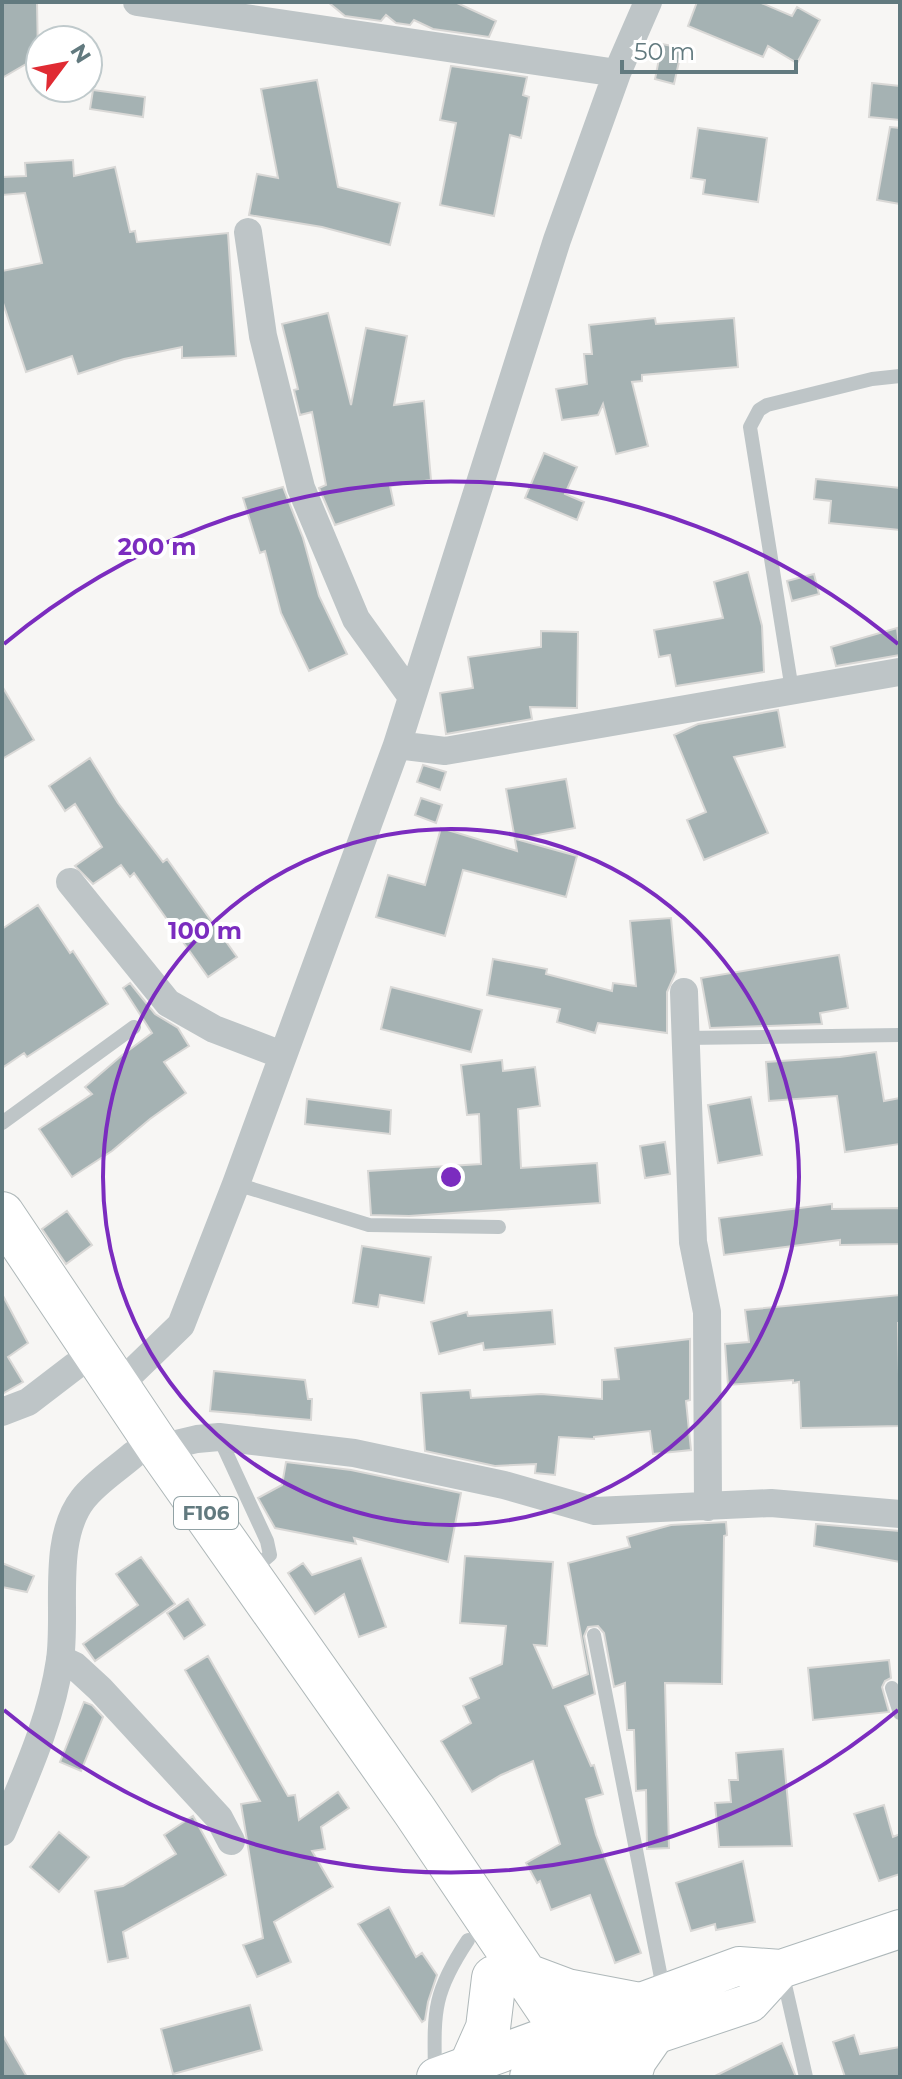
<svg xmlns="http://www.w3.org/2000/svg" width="902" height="2079" font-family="Montserrat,sans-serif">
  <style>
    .building { fill: #a5b2b3; stroke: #d9d8d6; stroke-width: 2 }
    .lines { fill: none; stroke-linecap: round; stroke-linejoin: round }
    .secondary-casing { stroke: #aeb8ba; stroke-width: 40 }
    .primary-casing { stroke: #afb8b9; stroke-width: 46 }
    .service { stroke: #bec5c7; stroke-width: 14 }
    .minor { stroke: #bec5c7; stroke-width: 28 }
    .secondary { stroke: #fff; stroke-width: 38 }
    .primary { stroke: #fff; stroke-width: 44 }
    .ring { fill: none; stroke: #7b2cbf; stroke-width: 4 }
    .labels { text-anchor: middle; stroke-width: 8; stroke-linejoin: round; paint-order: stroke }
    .shield { fill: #fff; stroke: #91a2a5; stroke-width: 2 }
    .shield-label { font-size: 20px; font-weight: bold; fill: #627a7f }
    .centre { fill: #7b2cbf; stroke: #fff; stroke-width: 4 }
    .ring-label { font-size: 24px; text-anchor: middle; font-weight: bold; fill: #7b2cbf; stroke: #fff; stroke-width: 8; stroke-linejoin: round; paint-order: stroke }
  </style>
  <rect width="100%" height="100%" fill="#f7f6f4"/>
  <path class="building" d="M2,2H37L38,57L2,78Z
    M328,2H455L496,21L489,37L433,29L414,20L410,25L396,23L386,15L381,21L345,16Z
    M697,2H759L792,16L797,7L820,20L797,63L768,46L763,57L688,26Z
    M662,44L682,48L674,84L655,79Z
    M451,66L527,77L523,95L529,97L521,138L510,135L494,216L440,205L456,123L440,120Z
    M317,80L338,187L400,203L390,245L322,227L249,215L257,174L278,178L261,89Z
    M872,83L900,86V120L869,117Z
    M93,90L145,97L143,117L90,109Z
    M890,127L900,128V204L877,200Z
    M698,128L767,138L758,202L703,194L705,180L691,178Z
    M73,160L74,176L115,167L130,232L135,231L137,242L228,233L236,356L182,358V347L124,359L78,374L72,356L26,372L2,300V271L42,263L25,193L2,195V177L26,176L25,163Z
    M328,313L351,405L366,328L407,336L394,405L424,401L431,480L390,486L394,505L335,525L319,488L326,485L312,412L300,415L294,390L298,389L282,324Z
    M655,318L656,324L734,318L738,367L642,375V381L632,382L648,446L616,454L603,404L598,415L562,420L556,389L587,384L584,354H592L589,325Z
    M544,453L577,467L565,494L584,502L577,520L525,498Z
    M816,479L900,488V530L829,523L831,501L814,499Z
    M283,487L303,538L319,596L347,654L309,671L281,613L265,551L260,553L243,498Z
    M748,572L762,626L764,672L676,686L670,655L659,657L654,630L723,618L714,582Z
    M814,574L819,594L792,601L787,581Z
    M897,628L900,655L836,666L831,647Z
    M541,631L578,632L577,708L530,707L532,719L446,734L440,693L473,688L468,657L541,647Z
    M2,686L34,740L2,759Z
    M778,710L785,747L734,757L768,833L704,860L687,820L706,812L674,735L698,724Z
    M90,758L118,803L163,862L167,859L237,957L208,977L134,873L130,877L121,865L93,884L75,866L102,847L75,804L65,811L49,786Z
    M423,765L446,772L440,790L417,782Z
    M566,779L575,828L516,839L577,856L566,897L463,870L445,936L376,917L388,875L425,885L441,828L517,851L506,789Z
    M421,798L442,805L436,823L415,815Z
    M38,905L70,953L73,951L108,1004L27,1057L24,1053L2,1068V929Z
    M671,918L676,972L667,992V1033L598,1023L595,1033L557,1022L560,1009L487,995L493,959L547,969L546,974L612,991L613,983L636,986L630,921Z
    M839,955L848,1008L820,1013L822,1024L710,1028L701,978Z
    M130,983L155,1014L178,1028L189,1046L164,1062L186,1093L150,1119L112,1151L72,1177L39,1129L92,1094L85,1087L121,1056L152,1033L123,988Z
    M391,987L482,1010L471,1052L381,1029Z
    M876,1052L884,1101L900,1098V1144L845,1152L837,1096L769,1101L766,1062L840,1057Z
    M502,1060L503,1071L535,1067L540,1106L518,1109L521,1168L597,1163L600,1203L409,1216L371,1215L368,1171L481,1164L479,1114L467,1115L461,1065Z
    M751,1097L762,1155L718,1163L708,1105Z
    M307,1099L391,1110L390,1134L305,1124Z
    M665,1142L670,1174L645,1178L640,1146Z
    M832,1204V1209L900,1208V1244L840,1245V1240L724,1255L719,1218Z
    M67,1211L92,1245L66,1264L42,1229Z
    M362,1246L431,1257L424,1303L380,1295L378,1307L353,1303Z
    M2,1294L28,1343L8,1357L23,1382L2,1394Z
    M900,1295V1323H898L900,1426L801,1428L799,1382L793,1383V1380L728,1385L725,1344L749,1342L745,1310Z
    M552,1310L555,1344L484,1350L483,1343L439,1354L431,1322L467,1312L468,1316Z
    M690,1339V1400L686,1401L691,1450L653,1454L650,1431L594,1437V1439L559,1437L555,1475L535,1473L536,1464L495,1466L425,1451L421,1393L470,1390L471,1398L541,1394L602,1399V1380L619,1379L615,1348Z
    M214,1371L305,1380L308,1399H312L311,1420L210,1411Z
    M286,1462L351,1470L461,1493L448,1562L354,1538L356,1544L275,1528L258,1498L282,1485Z
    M726,1522L727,1535L724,1536L722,1684L665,1683L669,1848L647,1849L646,1790L636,1791L634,1730H627L625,1683L614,1687L604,1633L598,1626L588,1627L584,1636L595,1694L565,1706L591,1766L594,1765L603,1794L586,1799L596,1835L641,1953L615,1963L590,1895L551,1910L540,1881L537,1883L526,1863L560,1844L533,1761L501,1775L472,1792L441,1741L471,1723L463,1706L479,1698L470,1678L502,1664L506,1626L460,1623L465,1556L553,1562L547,1646L534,1645L553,1688L588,1674L568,1563L630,1547L627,1537L671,1525Z
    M816,1524L900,1531V1562L814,1546Z
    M141,1557L175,1604L95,1661L83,1644L138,1605L116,1574Z
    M361,1558L386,1627L359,1637L344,1594L315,1614L288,1573L303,1563L312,1575Z
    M2,1563L34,1576L27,1592L2,1587Z
    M188,1599L205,1625L184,1639L167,1613Z
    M208,1656L288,1796L295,1795L299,1820L338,1792L349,1808L321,1827L325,1849L312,1851L333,1887L274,1922L291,1962L257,1977L243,1945L263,1938L241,1804L260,1801L185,1670Z
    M889,1660L891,1678L885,1681L882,1687L889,1712L813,1720L808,1668Z
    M84,1702L92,1705L103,1717L81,1771L60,1762Z
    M783,1749L792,1846L719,1847L715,1803L731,1802L729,1780H738L736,1753Z
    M884,1805L893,1837L900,1834V1874L879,1881L854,1814Z
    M193,1816L226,1875L123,1932L128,1958L108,1962L95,1891L123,1886L176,1854L164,1835Z
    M59,1832L89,1857L59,1892L30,1867Z
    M743,1861L755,1922L716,1930L715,1924L691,1931L676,1883Z
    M389,1907L416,1957L422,1953L437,1975L428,2002L425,2020L422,2022L358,1924Z
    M250,2005L262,2050L173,2074L161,2029Z
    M2,2034L27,2077H2Z
    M854,2035L860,2054L900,2047V2077H845L833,2042Z
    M782,2043L796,2077H713Z"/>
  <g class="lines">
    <defs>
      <path id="secondary" d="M436,2077L739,1966L781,1969L900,1929
        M529,2077L750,2003L781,1969"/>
      <path id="primary" d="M2,1214L159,1448L414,1810L594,2077
        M527,1976L567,1991L635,2004
        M472,2064L488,2028L494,1978
        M629,2077L634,2060L650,2037"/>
    </defs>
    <use href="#secondary" class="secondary-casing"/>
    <use href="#primary" class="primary-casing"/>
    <path class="service" d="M792,690L750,427L759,410L767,405L872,379L900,376
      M684,1038L900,1035
      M2,1123L134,1027
      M236,1184L369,1225L499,1227
      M219,1437L267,1541L270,1555L250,1572
      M594,1635L664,1993
      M892,1688L900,1713
      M783,1976L806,2077
      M435,2075C434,2012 432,1994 468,1940"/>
    <path class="minor" d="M137,2L617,73
      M248,232L263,336L301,488L356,619L412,697
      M397,745L445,751L899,672
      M70,882L168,1003L214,1029L282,1055
      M684,992L693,1242L707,1312L708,1507
      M119,1385L181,1325L236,1184L397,745L557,240L617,73L648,2
      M2,1412L28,1402L75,1366
      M159,1448L197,1439L219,1437L354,1453L504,1485L595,1511L771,1503L900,1514
      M60,1659L75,1666L100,1689L219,1818L231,1841
      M2,1832C25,1776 51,1721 60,1660C67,1611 51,1540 83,1499C96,1482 117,1469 133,1455"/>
    <use href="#secondary" class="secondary"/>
    <use href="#primary" class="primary"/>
  </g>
  <g class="ring">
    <circle cx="451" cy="1177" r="348"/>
    <path d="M898 1710A696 696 0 0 1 4 1710M4 644A696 696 0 0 1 898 644"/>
  </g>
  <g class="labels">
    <rect class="shield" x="174" y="1497" width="64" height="32" rx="6"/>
    <g class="shield-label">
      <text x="206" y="1520">F106</text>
    </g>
  </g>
  <circle cx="451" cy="1177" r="12" class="centre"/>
  <g class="ring-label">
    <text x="157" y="555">200 m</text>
    <text x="205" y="939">100 m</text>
  </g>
  <rect width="902" height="2079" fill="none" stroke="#627a7f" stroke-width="8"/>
  <g transform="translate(64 64) rotate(58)"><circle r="38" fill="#ffffff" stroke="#c0cacc" stroke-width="2"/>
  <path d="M0-6L14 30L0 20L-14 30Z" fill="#e02b33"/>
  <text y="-12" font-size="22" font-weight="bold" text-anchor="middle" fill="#627a7f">N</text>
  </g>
  <path d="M622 60v12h174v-12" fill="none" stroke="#627a7f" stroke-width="4"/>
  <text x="634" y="60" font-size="24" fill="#627a7f" stroke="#ffffff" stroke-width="6" paint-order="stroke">50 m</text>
</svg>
